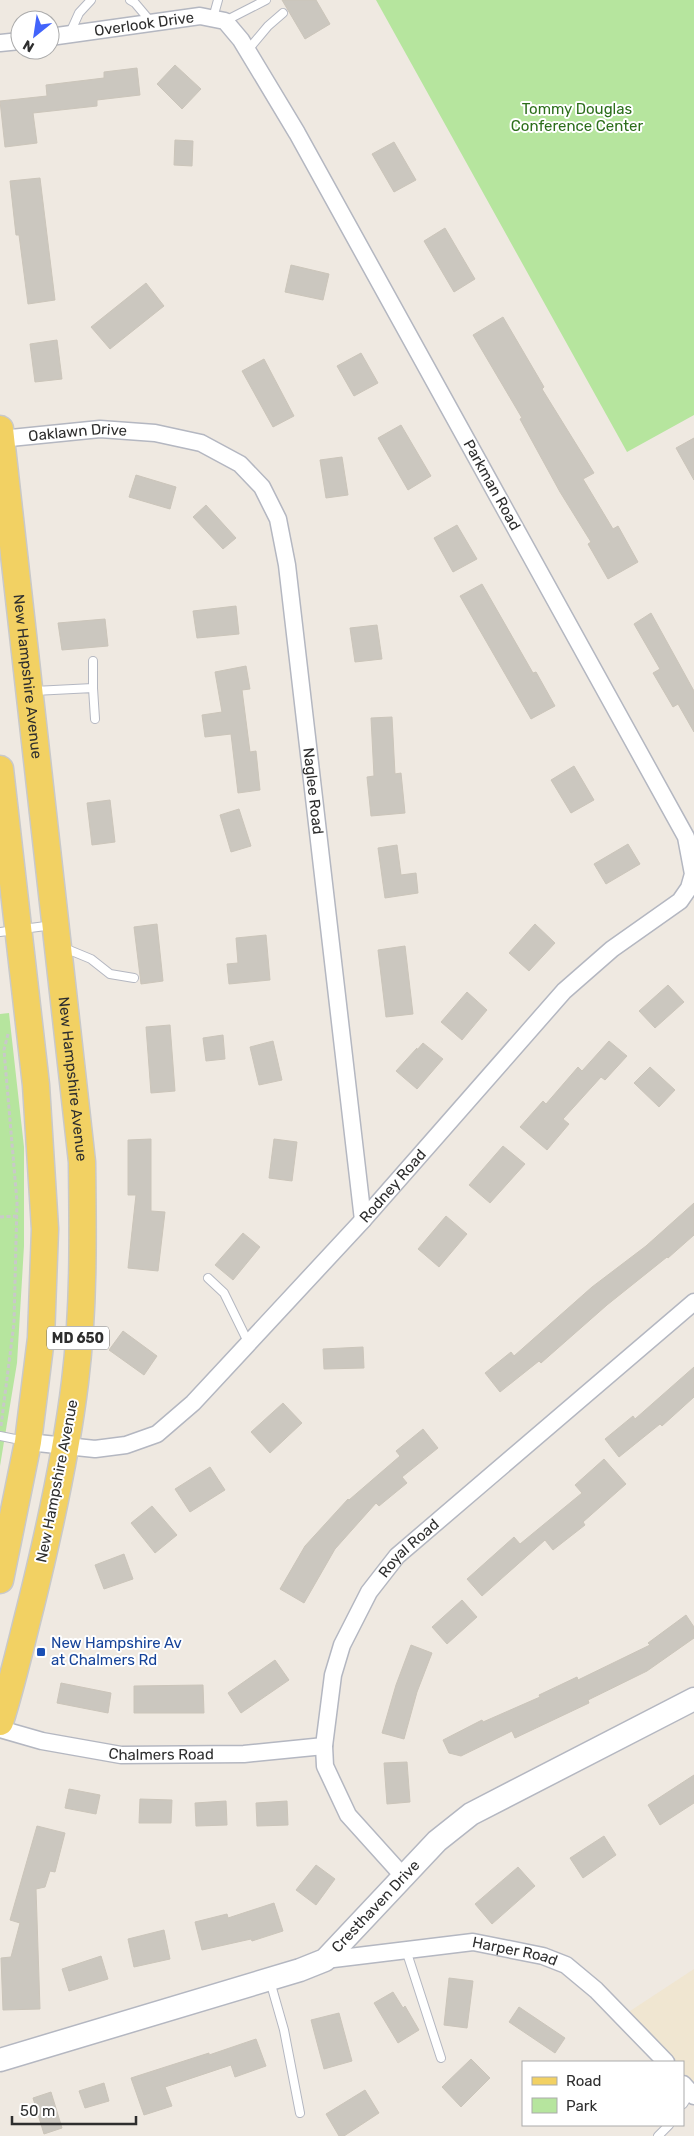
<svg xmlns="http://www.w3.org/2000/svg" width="694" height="2136" font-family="Rubik,sans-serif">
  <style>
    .education { fill: #f0e6d1 }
    .green { fill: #b6e59e }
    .building { fill: #cbc7bf; stroke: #cbc5ba }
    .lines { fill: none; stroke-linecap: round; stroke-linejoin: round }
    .lane-casing { stroke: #b4b7c1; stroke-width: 10 }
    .street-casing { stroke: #b4b7c1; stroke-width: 19 }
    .secondary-casing { stroke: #b4b7c1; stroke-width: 25 }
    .primary-casing { stroke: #c9c9c9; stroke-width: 29 }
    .path { stroke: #c9c9c9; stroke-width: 3; stroke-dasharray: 4 2.5; stroke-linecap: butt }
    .lane { stroke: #fff; stroke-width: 8 }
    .street { stroke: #fff; stroke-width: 16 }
    .secondary { stroke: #fff; stroke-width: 22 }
    .primary { stroke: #f2d163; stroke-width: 26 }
    .transit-dot { fill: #1a4fb4; stroke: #fff; stroke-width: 2 }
    .labels { text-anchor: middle; stroke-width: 4; stroke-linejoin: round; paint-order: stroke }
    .shield { fill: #fff; stroke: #6d6d6d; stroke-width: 1 }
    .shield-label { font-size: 14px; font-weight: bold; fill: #2e2e2e }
    .street-label { font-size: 15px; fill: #2e2e2e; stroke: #fff }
    .park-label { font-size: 15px; fill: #2c6e1b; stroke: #fff }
    .transit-label { font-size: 15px; fill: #164399; stroke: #fff; text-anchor: start }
  </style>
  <rect width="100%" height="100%" fill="#efe9e1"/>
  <path class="education" d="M694,1969V2083L683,2073V2062H672L624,2015Z"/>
  <path class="green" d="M376,0H694V415L627,452Z
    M9,1013L24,1147V1246L17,1363L0,1466V1014Z"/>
  <path class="building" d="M282,0H316L330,24L305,39Z
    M175,65L201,89L182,109L157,84Z
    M137,68L140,95L97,100V106L33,113L37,143L5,147L0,101L47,96L46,85L104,78V72Z
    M175,140L193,141L192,166L174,165Z
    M394,142L416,180L394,192L372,154Z
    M40,178L55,300L28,304L19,235H16L10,181Z
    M445,228L475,279L454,292L424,241Z
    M291,265L329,274L323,300L285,292Z
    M146,283L164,306L110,349L91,327Z
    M503,317L544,387L542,389L594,473L583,479L613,529L618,526L638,562L608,579L588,544L591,542L560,492L520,419L522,418L473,335Z
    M57,340L62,379L35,382L30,344Z
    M361,353L378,383L354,396L337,366Z
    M264,359L294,416L273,427L242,371Z
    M401,425L431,476L408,490L378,438Z
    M694,438V480L676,448Z
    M342,457L348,495L326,498L320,460Z
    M136,475L176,487L170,509L129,497Z
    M206,505L236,538L223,549L193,517Z
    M457,525L477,559L453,572L434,538Z
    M482,584L533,673L536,672L555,706L531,719L460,596Z
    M236,606L239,634L197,638L193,611Z
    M651,613L694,691V732L678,704L673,707L653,673L660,669L634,624Z
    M105,619L108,646L62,650L58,623Z
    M377,625L382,659L355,662L350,628Z
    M246,666L250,689L242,690L250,752L256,751L260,790L238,793L231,734L205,737L202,715L222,712L215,672Z
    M392,717L395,774L401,773L405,813L371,816L367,777L374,776L371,718Z
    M574,766L594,800L571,813L551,780Z
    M110,800L115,842L92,845L87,803Z
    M239,809L251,846L231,852L220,815Z
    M628,844L640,864L606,884L594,864Z
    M397,845L401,875L416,873L418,893L385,898L378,848Z
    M157,924L163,981L141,984L134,927Z
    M535,924L555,943L529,971L509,953Z
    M266,935L270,980L229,984L227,964L238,963L236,938Z
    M405,946L413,1014L386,1017L378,950Z
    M668,985L684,1002L655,1028L639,1011Z
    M467,992L487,1010L462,1040L441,1022Z
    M170,1025L175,1091L151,1093L146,1027Z
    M223,1035L225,1059L206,1061L203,1038Z
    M273,1041L282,1080L259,1085L250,1047Z
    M609,1041L627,1056L605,1080L601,1077L563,1119L569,1124L547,1150L520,1127L543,1101L546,1104L578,1067L582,1071Z
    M423,1043L443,1059L417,1089L396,1071L417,1048V1050Z
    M650,1067L675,1090L659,1107L634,1083Z
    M151,1139V1211L165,1212L158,1271L128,1268L136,1195H128V1140Z
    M274,1139L297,1142L292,1181L269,1178Z
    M503,1146L525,1164L490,1203L469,1185Z
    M694,1203V1235L668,1258L667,1257L607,1305L541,1363L539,1361L500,1392L485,1373L511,1352L514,1356L592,1287L646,1246Z
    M446,1216L467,1234L439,1267L418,1249Z
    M243,1233L260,1247L233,1280L215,1265Z
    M123,1331L157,1356L144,1375L109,1350Z
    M363,1347L364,1368L324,1369L323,1349Z
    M694,1367V1397L662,1426L660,1424L619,1457L605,1439L633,1416L635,1419Z
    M283,1403L302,1423L270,1453L251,1432Z
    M423,1429L438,1448L402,1477L407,1483L379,1506L376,1503L335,1549L304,1603L280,1589L305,1546L348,1499L349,1500L400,1456L396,1451Z
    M604,1459L626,1484L583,1522L585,1525L553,1550L545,1540L482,1596L467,1579L514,1537L520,1544L582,1493L575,1485Z
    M210,1467L225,1490L190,1512L175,1489Z
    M152,1506L177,1535L155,1553L131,1523Z
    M124,1554L133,1579L104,1589L95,1565Z
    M462,1600L477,1617L447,1644L432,1627Z
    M686,1615L694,1627V1638L647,1671L588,1700L589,1703L515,1738L512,1731L461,1756L449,1753L443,1740L482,1720L483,1722L540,1697L539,1695L577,1677L578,1680L650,1645L648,1643Z
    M411,1645L432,1653L417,1692L404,1739L382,1733L396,1685Z
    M275,1660L289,1680L241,1713L228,1693Z
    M61,1683L111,1693L108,1713L57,1703Z
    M203,1685L204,1713H134V1686Z
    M407,1762L410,1802L387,1804L384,1763Z
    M694,1775V1803L660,1825L648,1805Z
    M69,1789L100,1795L96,1814L65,1808Z
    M140,1799L172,1800L171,1823H139Z
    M226,1801L227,1825L196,1826L195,1803Z
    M287,1801L288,1825L257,1826L256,1803Z
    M37,1826L65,1833L55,1872L50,1871L45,1887L36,1889L40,2009L3,2010L1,1958L11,1957L20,1923L10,1920Z
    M604,1836L616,1855L583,1878L570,1858Z
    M316,1865L335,1879L316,1905L296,1890Z
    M518,1867L535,1886L492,1924L475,1904Z
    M274,1903L283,1931L252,1941L251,1939L202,1950L195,1922L227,1914L228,1918Z
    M164,1930L170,1959L134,1967L128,1939Z
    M101,1956L108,1979L69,1991L62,1969Z
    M449,1978L473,1981L467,2028L444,2025Z
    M393,1992L403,2008L405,2006L419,2030L398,2043L374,2003Z
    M519,2007L565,2038L555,2053L509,2022Z
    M339,2013L352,2061L324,2069L311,2020Z
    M256,2039L266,2066L235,2077L231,2065L165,2087L172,2106L144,2115L131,2078L209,2053V2055Z
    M471,2059L490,2078L461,2107L442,2087Z
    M104,2083L109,2101L85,2108L79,2091Z
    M365,2090L379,2113L344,2136H339L326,2114Z
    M51,2092L62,2128L44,2134L33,2098Z"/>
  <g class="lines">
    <defs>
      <path id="lane" d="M130,0L135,3L151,22
        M213,18L218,0
        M225,21L266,0
        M70,33L79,13L91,0
        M247,51L268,26L283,13
        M93,688V661
        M34,691L93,688L95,719
        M0,932L53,925
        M62,947L91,959L110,974L134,978
        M208,1278L224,1293L249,1344
        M0,1436L25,1441
        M406,1950L441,2058
        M270,1981L284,2030L300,2113
        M683,2104L690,2093
        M658,2136L669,2125"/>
      <g id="street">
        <path d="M0,43L20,41"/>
        <path id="s1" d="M0,439L100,429L155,433L201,443L240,464L262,487L278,519L287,565L363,1220"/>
        <path id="s2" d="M28,1442L95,1449L126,1445L157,1434L193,1403L363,1220L564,991L612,949L680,901L689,888L693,874L686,837L297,133L241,40L225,21L200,16L50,37"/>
        <path id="s3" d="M0,1729L42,1741L121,1755L244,1754L324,1746"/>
        <path id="s4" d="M403,1876L348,1815L325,1766L324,1746L333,1675L342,1645L369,1592L397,1556L694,1302"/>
        <path id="s5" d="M325,1960L473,1942L543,1956L566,1965L596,1990L666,2062"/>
        <path d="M683,2084L694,2096"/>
      </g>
      <g id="secondary">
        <path id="s6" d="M0,2060L300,1970L325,1960L437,1841L471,1814L694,1699"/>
      </g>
      <g id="primary">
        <path id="s7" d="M0,429L82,1162C83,1235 84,1309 75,1382C66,1457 49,1532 31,1605C21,1644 12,1684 0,1722"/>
        <path d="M0,769L36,1085L45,1229L41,1338L28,1442L0,1580"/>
      </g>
    </defs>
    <use href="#lane" class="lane-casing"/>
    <use href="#street" class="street-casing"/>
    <use href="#secondary" class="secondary-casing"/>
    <use href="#primary" class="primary-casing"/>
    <path class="path" d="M0,1217L17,1216
      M1,1426L14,1323L17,1202L4,1050L8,1034"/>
    <use href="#lane" class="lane"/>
    <use href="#street" class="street"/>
    <use href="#secondary" class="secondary"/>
    <use href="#primary" class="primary"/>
  </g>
  <rect class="transit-dot" x="36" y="1647" width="10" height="10" rx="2.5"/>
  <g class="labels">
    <rect class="shield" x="47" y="1326.5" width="62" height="23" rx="4"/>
    <g class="shield-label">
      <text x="78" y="1343">MD 650</text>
    </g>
    <g class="street-label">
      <text transform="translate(144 24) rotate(-8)" y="5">Overlook Drive</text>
      <text dy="5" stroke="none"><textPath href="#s1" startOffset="78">Oaklawn Drive</textPath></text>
      <text transform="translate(492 485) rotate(61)" y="5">Parkman Road</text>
      <text dy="5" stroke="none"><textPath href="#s7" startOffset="249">New Hampshire Avenue</textPath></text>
      <text dy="5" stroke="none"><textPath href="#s1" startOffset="589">Naglee Road</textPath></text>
      <text dy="5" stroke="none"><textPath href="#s7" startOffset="654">New Hampshire Avenue</textPath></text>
      <text dy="5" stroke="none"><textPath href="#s2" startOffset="474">Rodney Road</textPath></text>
      <text transform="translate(57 1481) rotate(-79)" y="5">New Hampshire Avenue</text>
      <text dy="5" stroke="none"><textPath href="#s4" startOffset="378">Royal Road</textPath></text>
      <text dy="5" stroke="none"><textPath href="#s3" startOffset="164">Chalmers Road</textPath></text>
      <text dy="5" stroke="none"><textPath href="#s6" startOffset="414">Cresthaven Drive</textPath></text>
      <text dy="5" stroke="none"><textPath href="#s5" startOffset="192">Harper Road</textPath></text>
    </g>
    <g class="park-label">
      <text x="577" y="114">Tommy Douglas<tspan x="577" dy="17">Conference Center</tspan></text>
    </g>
    <g class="transit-label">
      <text x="51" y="1648">New Hampshire Av<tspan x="51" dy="17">at Chalmers Rd</tspan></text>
    </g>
  </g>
  <rect x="522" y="2061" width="162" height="65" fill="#ffffff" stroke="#ababab"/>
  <rect x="532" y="2077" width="25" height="8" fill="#f2d163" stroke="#ababab"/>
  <text x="566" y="2086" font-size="15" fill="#2e2e2e">Road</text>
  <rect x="532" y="2098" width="25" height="15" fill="#b6e59e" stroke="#ababab"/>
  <text x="566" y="2111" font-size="15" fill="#2e2e2e">Park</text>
  <g transform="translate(35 35) rotate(210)"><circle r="24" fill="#ffffff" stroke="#ababab"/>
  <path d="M0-4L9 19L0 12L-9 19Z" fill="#4264fb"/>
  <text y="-8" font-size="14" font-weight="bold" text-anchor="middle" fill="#2e2e2e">N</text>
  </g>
  <path d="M12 2116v8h124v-8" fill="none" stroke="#2e2e2e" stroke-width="2.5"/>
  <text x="20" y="2116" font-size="15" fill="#2e2e2e" stroke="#ffffff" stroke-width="4" paint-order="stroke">50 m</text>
</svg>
